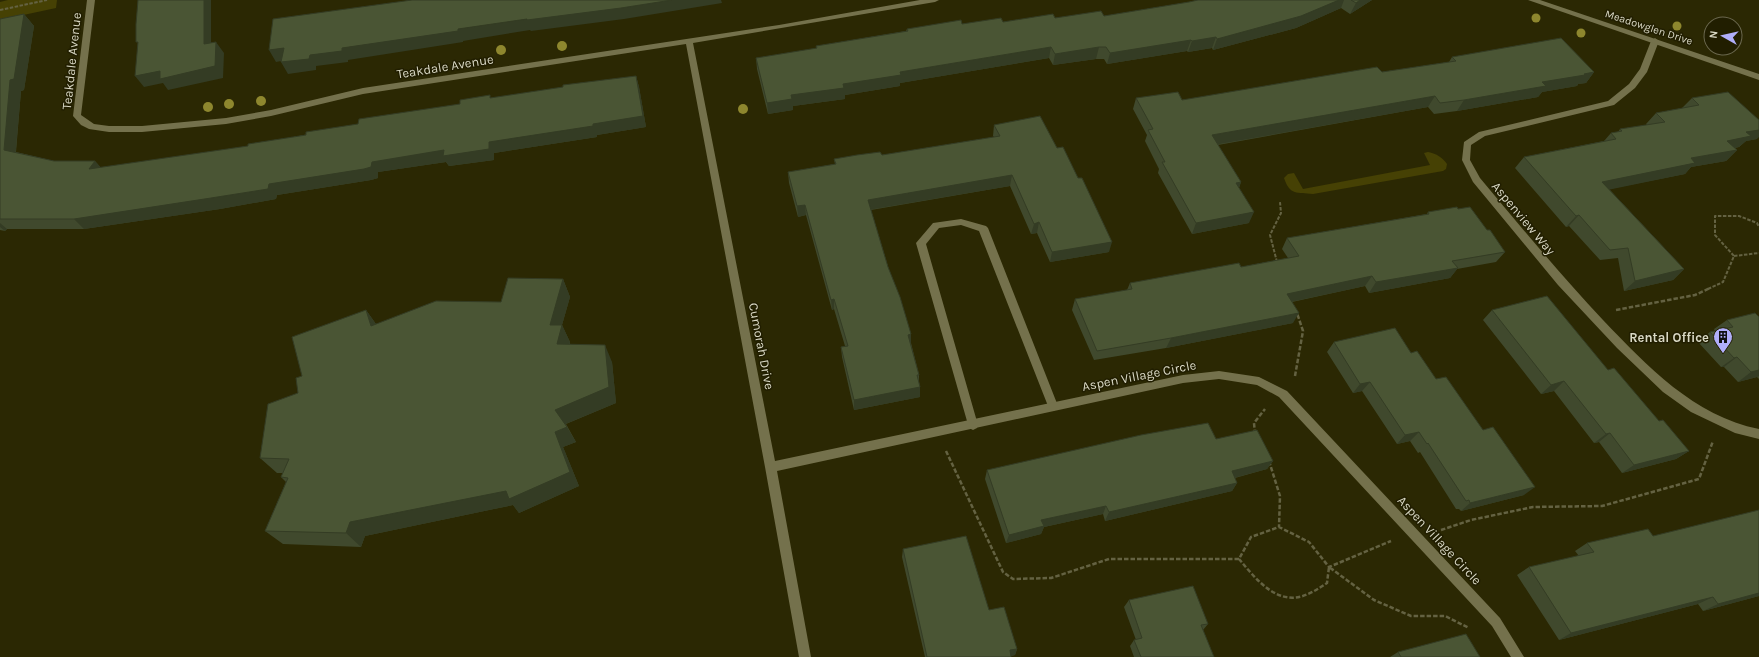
<svg xmlns="http://www.w3.org/2000/svg" width="1759" height="657" font-family="Karla,sans-serif">
  <style>
    .green { fill: #464104 }
    .lines { fill: none; stroke-linecap: round; stroke-linejoin: round }
    .path-far1 { stroke: #646242; stroke-width: 2; stroke-dasharray: 3.5 1.5; stroke-linecap: butt }
    .path { stroke: #646242; stroke-width: 2.5; stroke-dasharray: 4.5 2; stroke-linecap: butt }
    .lane { fill: #74714c; fill-rule: evenodd }
    .street { fill: #74714c; fill-rule: evenodd }
    .secondary { fill: #74714c; fill-rule: evenodd }
    .tree { fill: #8e872e }
    .wall { fill: #40492d }
    .shaded-wall { fill: #343c24 }
    .building { fill: #4a5534; stroke: #343c24 }
    .labels { text-anchor: middle; stroke-width: 3; stroke-linejoin: round; paint-order: stroke }
    .far-street-label { font-size: 11px; fill: #d9d8c4; stroke: #211e00 }
    .street-label { font-size: 13px; fill: #d9d8c4; stroke: #211e00 }
    .poi-label { font-size: 13px; font-weight: bold; fill: #d9d8c4; stroke: #211e00; text-anchor: end }
  </style>
  <rect width="100%" height="100%" fill="#2b2803"/>
  <path class="green" d="M8,0H57L56,8L0,20V2Z
    M1428,152C1437,154 1442,157 1447,164L1446,169L1443,171L1313,194C1297,192 1290,196 1284,178L1288,174L1294,173L1303,189L1430,165L1424,153Z"/>
  <g class="lines">
    <path class="path-far1" d="M0,10L47,0
      M1734,256L1759,253
      M1277,262L1270,235L1281,213L1280,202
      M1708,289L1723,282L1734,256L1715,235V216H1739L1757,223L1759,227"/>
    <path class="path" d="M1616,310L1695,295L1710,288
      M1295,376L1303,331L1297,313
      M1255,434L1254,423L1265,409
      M946,451L1003,572L1013,579L1051,578L1109,559H1239L1251,537L1279,527L1309,542L1329,567L1391,541
      M1269,461L1280,496L1279,527
      M1441,530L1471,520L1533,507L1602,506L1699,479L1713,441
      M1239,559C1256,579 1278,608 1308,594C1315,591 1321,587 1327,583L1329,567L1374,600L1411,616H1445L1469,628"/>
    <path class="lane" d="M961,219L986,226L988,228L1058,406L1057,409L1053,411L1049,409L1048,406L979,231L961,225L939,228L926,244L978,425L977,428L973,430L969,428L916,243L933,223Z"/>
    <path class="street" d="M87,0H95L81,115L94,124L109,126H142L226,118L271,110L363,88L779,25L920,0H939L935,2L693,43L775,461L1183,375L1219,371L1259,377L1287,391L1500,618L1524,657H1511L1492,626L1279,397L1257,385L1219,379L1183,383L777,471L811,657H799L765,467L686,44L363,94L271,116L226,124L142,132H109L89,129L81,125L73,116Z
      M1655,38L1659,41L1647,72L1635,88L1614,105L1485,136L1471,145L1470,160L1480,178C1520,226 1560,274 1603,320C1647,366 1694,416 1759,429V439L1735,433L1691,412L1663,392L1617,348L1558,285L1473,182L1462,160L1464,142L1479,132L1608,101L1629,84L1640,69L1651,41Z"/>
    <path class="secondary" d="M1528,0H1540L1759,74V80Z"/>
  </g>
  <g class="tree">
    <circle cx="1536" cy="18" r="4.5"/>
    <circle cx="1677" cy="26" r="4.5"/>
    <circle cx="1581" cy="33" r="4.5"/>
    <circle cx="562" cy="46" r="5"/>
    <circle cx="501" cy="50" r="5"/>
    <circle cx="261" cy="101" r="5"/>
    <circle cx="229" cy="104" r="5"/>
    <circle cx="208" cy="107" r="5"/>
    <circle cx="743" cy="109" r="5"/>
  </g>
  <path class="wall" d="M1198,0H1372L1350,14L1341,8L1296,28L1213,50L1212,48L1188,52L1187,51L1107,64L1104,59H1096L1053,65L1049,58L900,83V86L845,95V99L793,106V110L768,114L757,69L756,58L816,49V46L906,31L907,29L962,24L1003,22L1055,18L1104,16L1189,2Z
    M24,14L34,26L24,90L21,91L16,152L54,161H95L101,168L248,146L492,98L636,76L639,87L646,127L597,135V137L494,153V160L449,166L446,162L378,172V178L371,180L277,195L276,199L220,209L84,229H7L5,231L0,230V19Z
    M1452,57L1594,72L1586,83L1578,84L1577,86L1542,92L1538,97L1457,111L1434,114L1428,107L1218,145L1241,182L1239,188L1249,223L1192,234L1158,173L1159,169L1145,141L1147,135L1133,109L1136,98L1182,100L1382,72L1449,62Z
    M1692,98L1757,139L1746,141L1739,147L1735,148L1737,150L1726,161L1691,167L1685,174L1609,189L1684,269L1673,280L1624,291L1618,258L1600,260L1569,226L1566,227L1515,168L1524,157L1604,141L1611,133L1618,132L1620,129L1647,125L1646,124L1656,113L1682,108Z
    M994,125L1109,252L1050,262L1037,233L1031,234L1010,186L871,210L911,343L919,375V382L920,387V397L854,410L842,357L841,347L845,346L834,309L832,310L806,215L798,217L789,183L788,172L835,164L834,159L882,155L994,137L993,136Z
    M1458,209L1487,230L1505,252L1496,262L1457,269L1450,278L1369,293L1365,286L1292,302L1293,323L1166,348L1094,360L1072,310L1075,299L1127,290L1130,283L1241,267L1288,258L1282,249L1287,238L1427,214L1428,212Z
    M563,279L570,297L562,325L570,342V344L612,362L616,403L566,424L576,442L563,447L579,486L519,513L513,505L365,536L361,547L283,544L265,531L286,482L281,477L283,473H277L260,458L298,393L302,376L366,310L376,324L501,302Z
    M1492,310L1608,370L1689,451L1676,459L1622,473L1599,442L1594,443L1554,391L1541,394L1483,320Z
    M1759,317V379L1757,377L1738,382L1724,367H1721L1698,342L1710,332L1715,331L1714,329L1727,320Z
    M1334,342L1411,353L1436,379L1524,495L1461,511L1459,509H1456L1420,452L1418,453L1410,441L1397,444L1362,391L1353,393L1327,352Z
    M1216,439L1273,461L1267,469L1235,478L1237,483L1232,491L1105,521L1103,514L1044,527L1041,534L1006,543L985,479L987,470Z
    M1653,536L1759,596L1703,611L1698,604L1559,640L1517,575L1529,567L1579,556L1575,551L1587,543Z
    M903,549L989,610L1017,649L1015,655L1011,656V657H925L902,557Z
    M1129,600L1208,624L1203,630L1214,657H1134L1130,646L1134,640H1136L1124,607Z
    M1398,652L1480,657H1390Z"/>
  <path class="shaded-wall" d="M204,0H211V55L204,44Z
    M672,0H721L722,3L624,19L531,31L530,30L463,41V42L348,60V62L316,66V70L288,74L281,62L310,55L342,48L458,29L527,19Z
    M1339,0H1344L1341,8L1296,28L1213,50L1217,39Z
    M1360,0H1372L1350,14L1356,3Z
    M24,14L34,26L24,90L21,91L15,160L4,150L10,80Z
    M1216,37L1212,48L1188,52L1192,41Z
    M1191,40L1187,51L1107,64L1110,53Z
    M216,42L224,53L223,78L168,90L163,83L144,87L135,76Z
    M1051,47L1049,58L900,83V86L845,95V99L793,106V110L768,114L767,103L791,95L900,72Z
    M1099,47L1096,59L1053,65L1055,54Z
    M284,48L291,59L276,62L269,50Z
    M1594,72L1586,83L1578,84L1577,86L1542,92L1538,97L1457,111L1464,100L1542,82Z
    M636,76L639,87L646,127L597,135V137L494,153V160L449,166L446,162L378,172V178L371,180L277,195L276,199L220,209L84,229L74,219L269,184L372,162L593,124Z
    M1435,96L1428,107L1208,146L1212,135Z
    M1759,130V137L1757,139L1746,141L1739,147L1716,152L1727,141L1746,132Z
    M1737,150L1726,161L1691,167L1685,174L1593,193L1602,182L1691,158Z
    M95,161L105,172L89,169Z
    M1012,175L1010,186L868,210V200Z
    M1241,182L1237,193L1236,183Z
    M805,205L806,215L798,217L797,206Z
    M1254,212L1249,223L1192,234L1196,223Z
    M1579,215L1569,226L1566,227L1576,216Z
    M1039,222L1037,233L1031,234L1034,224Z
    M0,223L7,229L5,231L0,227Z
    M1112,242L1109,252L1050,262L1052,252Z
    M1458,268L1450,278L1369,293L1376,282Z
    M1684,269L1673,280L1624,291L1635,281Z
    M1372,276L1365,286L1281,304L1287,294Z
    M563,279L570,297L562,325L570,342L566,360L557,344L550,325Z
    M834,299V309L832,310L831,300Z
    M366,310L378,327L371,326Z
    M1299,313L1293,323L1166,348L1171,338Z
    M911,334V343L908,344V335Z
    M605,345L612,362L616,403L563,425L555,410Z
    M1737,357L1724,367H1721L1734,358Z
    M1759,370V376L1757,377L1738,382L1751,372Z
    M1564,381L1554,391L1541,394L1551,385Z
    M1370,382L1362,391L1353,393L1360,384Z
    M920,387V397L854,410V400Z
    M567,427L576,442L563,447L579,486L519,513L513,505L365,536L361,547L346,533L350,522Z
    M1419,432L1410,441L1397,444L1405,435Z
    M1610,433L1599,442L1594,443L1606,434Z
    M1689,451L1676,459L1622,473L1634,465Z
    M1273,461L1267,469L1226,480L1232,471Z
    M1237,483L1232,491L1105,521L1109,512Z
    M1535,487L1524,495L1461,511L1470,503Z
    M1106,506L1103,514L1044,527L1041,534L1006,543L1009,535L1041,520Z
    M1759,593V596L1703,611L1718,604Z
    M1713,597L1698,604L1559,640L1571,633Z
    M1017,649L1015,655L1007,657L1010,650Z"/>
  <path class="building" d="M138,0H204V44L216,42L215,66L160,79V71L135,76L138,42H136V24Z
    M412,0H672L621,8L527,20V19L458,29V31L342,48V51L310,55L309,59L281,62L284,48L269,50L273,19Z
    M1198,0H1339L1301,16L1217,39L1216,37L1192,41L1191,40L1110,53L1106,47H1099L1055,54L1051,47L900,72L901,75L843,84L844,88L791,95L792,99L767,103L756,58L817,48L816,46L908,31L907,29L961,20L962,24L1001,18L1003,22L1053,14L1055,18L1101,11L1104,16L1189,2Z
    M1351,0H1360L1356,3Z
    M24,14L14,79L10,80L4,150L54,161H95L89,169L248,146V144L306,135V132L358,124L359,119L460,104V100L490,95V98L563,87V85L636,76L643,116L593,124V126L489,142V149L443,156L444,150L372,162L371,167L364,169L269,184L268,189L211,198L74,219H0V19Z
    M1561,38L1594,72L1584,74L1585,75L1542,82L1546,86L1464,100L1440,103L1435,96L1212,135L1241,182L1236,183L1254,212L1196,223L1162,162H1165L1148,130L1153,129L1136,98L1178,92L1182,100L1377,67L1382,72L1456,61L1452,57Z
    M1728,92L1759,120V130L1746,132L1751,136L1727,141L1737,150L1691,158L1695,163L1602,182L1684,269L1635,281L1628,248L1610,250L1579,215L1576,216L1524,157L1616,139L1611,133L1622,131L1620,129L1665,122L1656,113L1699,105L1692,98Z
    M1040,116L1057,148L1063,147L1078,178H1082L1112,242L1052,252L1039,222L1034,224L1012,175L868,200L888,267L900,297L911,334L908,335L919,375H917L920,387L854,400L841,347L848,346L834,299L831,300L805,205L797,206L788,172L836,164L834,159L857,155L880,152L882,155L1000,136L994,125Z
    M1457,207L1458,209L1470,207L1487,230H1490L1505,252L1452,261L1458,268L1376,282L1372,276L1287,294L1299,313L1171,338L1097,351L1075,299L1132,289L1130,283L1239,263L1241,267L1299,256L1287,238L1429,214L1428,212Z
    M508,278L563,279L550,325H562L557,344L605,345L609,387L555,410L567,427L555,432L570,472L509,499L506,491L350,522L346,533L265,531L288,478L281,477L289,459L260,458L268,404L298,393L296,378L302,376L292,337L366,310L371,326L436,301L501,302Z
    M1547,296L1608,370L1614,368L1659,421L1663,420L1689,451L1634,465L1610,433L1606,434L1564,381L1551,385L1492,310Z
    M1755,313L1759,317V370L1751,372L1737,357L1734,358L1710,332L1733,327L1727,320Z
    M1395,328L1411,353L1417,351L1436,379L1446,377L1483,430L1493,427L1535,487L1470,503L1469,500L1466,501L1428,443L1427,444L1419,432L1405,435L1370,382L1360,384L1334,342Z
    M1208,423L1216,439L1257,430L1273,461L1232,471L1237,483L1109,512L1106,506L1041,520L1044,526L1009,535L987,470L1141,435Z
    M1759,510V593L1718,604L1713,597L1571,633L1529,567L1594,552L1587,543L1648,529L1653,536Z
    M966,536L989,610L1004,607L1017,649L1010,650L1011,657H927L903,549Z
    M1193,586L1208,624L1201,625L1214,657H1141L1134,640L1142,638L1129,600Z
    M1466,634L1480,657H1401L1398,652Z"/>
  <defs>
    <symbol id="building-pin" viewBox="-11 -11 22 30"><path d="M0 17L-7.5 6A9.5 9.5 0 1 1 7.5 6Z" fill="#b0aefa" stroke="#211e00"/><path d="M-4-6H4V6H1V3H-1V6H-4ZM-2.5-4.3h1.7v1.8h-1.7ZM.8-4.3h1.7v1.8H.8ZM-2.5-1h1.7V.8h-1.7ZM.8-1h1.7V.8H.8Z" fill="#111"/></symbol>
  </defs>
  <g fill-rule="evenodd">
    <use href="#building-pin" x="1712" y="326" width="22" height="30"/>
  </g>
  <g class="labels">
    <g class="far-street-label">
      <text transform="translate(1649 27) rotate(18)" y="4">Meadowglen Drive</text>
    </g>
    <g class="street-label">
      <text transform="translate(71 61) rotate(-84)" y="5">Teakdale Avenue</text>
      <text transform="translate(445 66) rotate(-9)" y="5">Teakdale Avenue</text>
      <text transform="translate(1524 218) rotate(50)" y="5">Aspenview Way</text>
      <text transform="translate(762 346) rotate(79)" y="5">Cumorah Drive</text>
      <text transform="translate(1139 375) rotate(-11)" y="5">Aspen Village Circle</text>
      <text transform="translate(1440 540) rotate(47)" y="5">Aspen Village Circle</text>
    </g>
    <g class="poi-label">
      <text x="1709" y="342">Rental Office</text>
    </g>
  </g>
  <g transform="translate(1723 36) rotate(278)"><circle r="19" fill="#211e00" stroke="#6b684e"/>
  <path d="M0-3L7 15L0 10L-7 15Z" fill="#b0aefa"/>
  <text y="-6" font-size="11" font-weight="bold" text-anchor="middle" fill="#d9d8c4">N</text>
  </g>
</svg>
